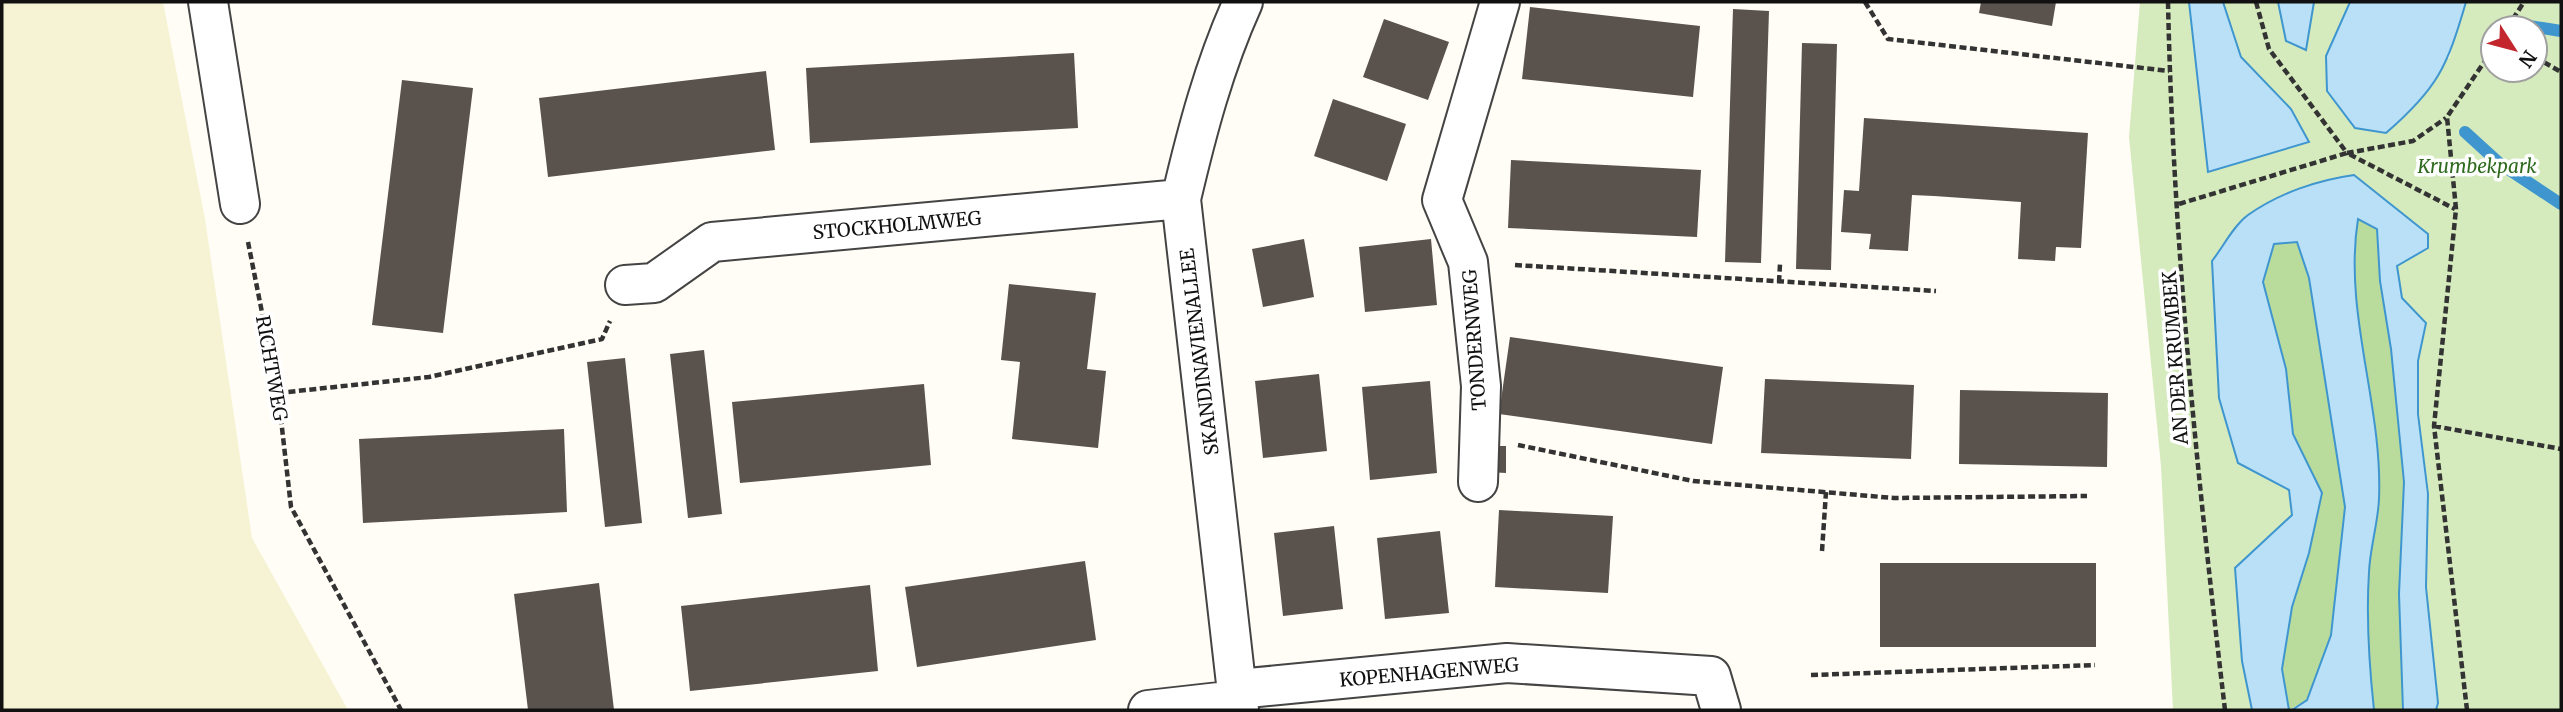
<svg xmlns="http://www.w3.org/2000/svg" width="2563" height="712" font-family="Merriweather,serif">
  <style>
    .farmland { fill: #f6f3d4 }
    .green { fill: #d5ebbd; fill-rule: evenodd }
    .forest { fill: #b9dc9c }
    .water { fill: #b9e0f7; stroke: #3f96cf; stroke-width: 2 }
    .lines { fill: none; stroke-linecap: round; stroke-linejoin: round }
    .stream { stroke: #3f96cf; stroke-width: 12 }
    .building { fill: #5a524d }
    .street-casing { stroke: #444; stroke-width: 42 }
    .path { stroke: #333; stroke-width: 4.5; stroke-dasharray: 7 3.5; stroke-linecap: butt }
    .street { stroke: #fff; stroke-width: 38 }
    .labels { text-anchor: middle; stroke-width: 7; stroke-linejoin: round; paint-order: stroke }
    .park-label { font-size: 19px; font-style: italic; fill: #2f6b1f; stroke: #fff }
    .street-label { font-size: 19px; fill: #111; stroke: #fff }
  </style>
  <rect width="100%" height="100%" fill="#fffdf5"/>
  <path class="farmland" d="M2,2H163L205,219L252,538L348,710H2Z"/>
  <path class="green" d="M2140,2H2189L2208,172L2291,109L2241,57L2223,2H2278L2286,41L2305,50L2314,2H2350L2326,56L2449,58L2466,2H2561V710H2436L2438,703L2426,587L2428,494L2418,414V361L2426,323L2402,298L2397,266L2428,248V234L2354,175C2314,180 2282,197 2247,215L2292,515L2235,568L2242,661L2252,710H2173L2161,466L2129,137ZM2493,28H2535V70H2493Z"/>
  <path class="forest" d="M2357,219L2377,228L2380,281L2391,349L2404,482L2399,594L2403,710H2374L2368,656L2369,571L2379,498L2371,397L2353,285Z
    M2297,242L2309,278L2345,507L2331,635L2307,700L2289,710L2282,669L2292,607L2309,553L2322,493L2293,434L2286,369L2263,282L2274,244Z"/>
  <path class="water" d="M2189,2H2223L2241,57L2291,109L2309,142L2208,172Z
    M2278,2H2314L2306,50L2286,41Z
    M2350,2H2466C2447,67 2438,88 2386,133L2355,128L2327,91L2326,56Z
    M2354,175L2428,234V248L2397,266L2402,298L2426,323L2418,361V414L2428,494L2426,587L2438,703L2436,710H2403L2399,594L2404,482L2391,349L2380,281L2377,229L2358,219C2343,313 2383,405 2379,499C2378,523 2370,548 2369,572C2366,619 2369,664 2374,710H2292L2307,700L2331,635L2345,507L2309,278L2297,242L2274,244L2263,282L2286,369L2293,434L2322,493L2309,553L2292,607L2282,669L2289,710H2252L2242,661L2235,568L2292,515L2289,490L2238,463L2219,398L2212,261C2223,247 2234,225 2248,215C2279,193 2318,180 2354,175Z"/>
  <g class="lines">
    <path class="stream" d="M2523,25L2561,31
      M2465,132L2499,163L2561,204"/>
  </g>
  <path class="building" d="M1981,2H2056L2052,26L1979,13Z
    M1530,7L1700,26L1693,97L1522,79Z
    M1733,9L1769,11L1761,263L1725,262Z
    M1384,19L1449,42L1428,100L1363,77Z
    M1802,43L1837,44L1831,270L1796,269Z
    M1074,53L1078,128L810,143L806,68Z
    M766,71L775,150L548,177L539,98Z
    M402,80L473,88L443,333L372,325Z
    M1333,99L1406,124L1387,181L1314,156Z
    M1864,118L2088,133L2081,248L2056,247L2055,261L2018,259L2021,202L1934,196L1912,195L1908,251L1869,249L1871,234L1841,232L1844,190L1859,191Z
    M1511,160L1701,170L1697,237L1508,228Z
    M1304,239L1314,297L1263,307L1252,249Z
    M1431,239L1437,305L1365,312L1359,247Z
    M1009,284L1096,293L1087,369L1106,371L1098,448L1012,439L1020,362L1001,360Z
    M1510,337L1723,367L1712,444L1499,414Z
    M704,350L722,514L688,518L670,354Z
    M625,358L642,523L605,527L587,362Z
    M1319,374L1327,451L1263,458L1255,381Z
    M1765,379L1914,385L1911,459L1761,453Z
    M1430,381L1437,473L1370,480L1362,387Z
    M924,384L931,465L740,483L732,402Z
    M1960,390L2108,393L2107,467L1959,464Z
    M564,429L567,512L363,523L359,439Z
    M1489,446H1506V473L1488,472Z
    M1499,510L1613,516L1608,593L1495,587Z
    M1334,526L1343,609L1283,616L1274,533Z
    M1440,531L1449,613L1385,619L1377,538Z
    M1085,561L1096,640L917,667L905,587Z
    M1880,563H2096V647H1880Z
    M599,583L614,710H528L514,594Z
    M870,585L878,671L690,691L681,606Z"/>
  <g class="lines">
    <defs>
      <path id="street" d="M208,2L240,204
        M625,285L654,283L712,242L1181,199
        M1478,482L1481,386L1468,262L1442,200L1500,2
        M1238,689L1507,663L1711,676L1721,710
        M1148,710L1237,700
        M1239,710L1181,199C1197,131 1214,66 1243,2"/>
    </defs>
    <use href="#street" class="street-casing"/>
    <path class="path" d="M1865,2L1888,39L2169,71
      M2168,2C2173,238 2197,475 2225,710
      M2256,2L2269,49L2347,153L2413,141L2446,118
      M2507,28L2524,2
      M2535,57L2561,72
      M2179,204L2347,153L2455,209
      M248,242L278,393L291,507L401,710
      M1515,265L1936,291
      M1779,282L1780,264
      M278,393L429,377L602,339L610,321
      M2434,426L2561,449
      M1518,445L1693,481L1894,498L2087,496
      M1822,551L1826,492
      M1811,675L2095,665
      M2467,710L2434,426L2456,209L2447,117L2493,49"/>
    <use href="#street" class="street"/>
  </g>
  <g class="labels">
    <g class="park-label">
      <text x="2477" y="173">Krumbekpark</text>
    </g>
    <g class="street-label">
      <text transform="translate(897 225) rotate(-5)" y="7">STOCKHOLMWEG</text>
      <text transform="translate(1474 340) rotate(-94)" y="7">TONDERNWEG</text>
      <text transform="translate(1199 352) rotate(-97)" y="7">SKANDINAVIENALLEE</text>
      <text transform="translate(2175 358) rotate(-94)" y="7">AN DER KRUMBEK</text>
      <text transform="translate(272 368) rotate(80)" y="7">RICHTWEG</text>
      <text transform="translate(1429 672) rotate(-5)" y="7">KOPENHAGENWEG</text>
    </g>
  </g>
  <rect width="2563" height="712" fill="none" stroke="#111111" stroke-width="7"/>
  <g transform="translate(2514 49) rotate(126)"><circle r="33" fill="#ffffff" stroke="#a0a0a0" stroke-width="2"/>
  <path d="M0-5L12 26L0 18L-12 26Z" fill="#c4262e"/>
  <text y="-10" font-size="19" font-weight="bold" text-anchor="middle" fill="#111111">N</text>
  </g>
</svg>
